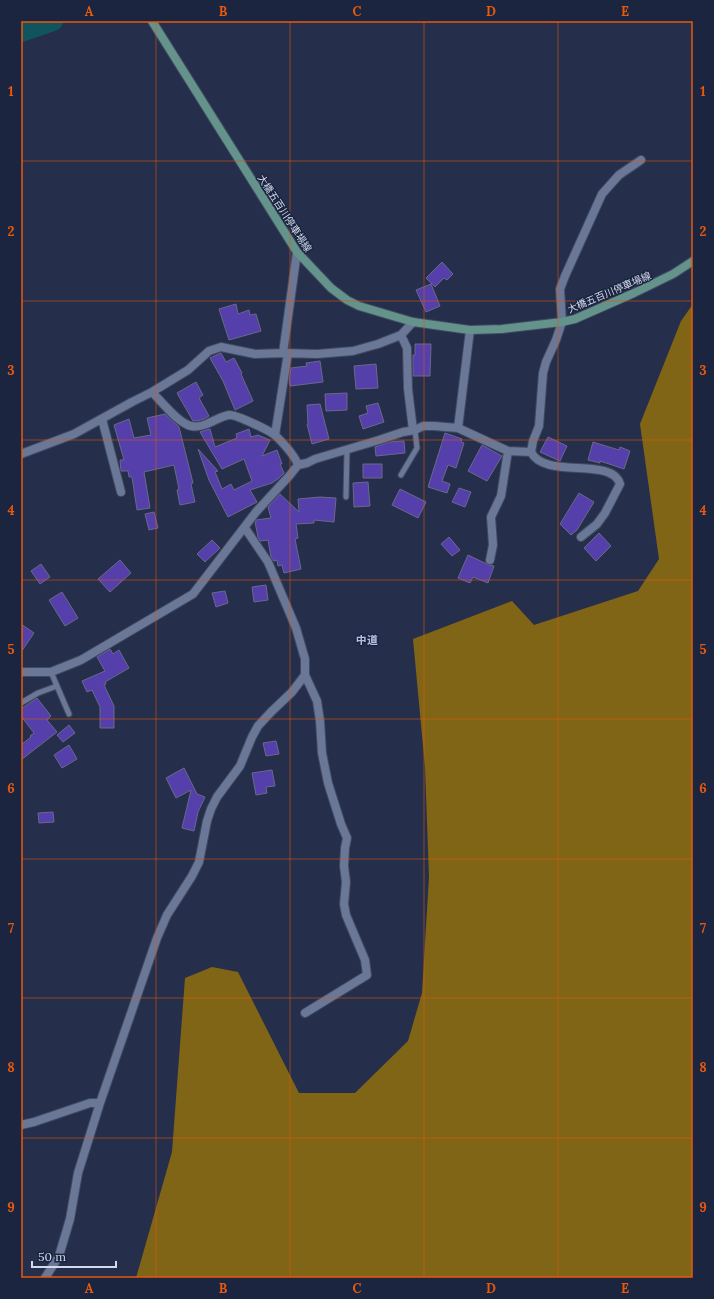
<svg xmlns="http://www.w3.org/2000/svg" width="714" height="1299" font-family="Lora,'Noto Sans JP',serif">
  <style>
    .forest { fill: #816516 }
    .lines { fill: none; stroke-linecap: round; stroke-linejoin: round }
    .river { stroke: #10555d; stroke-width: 20 }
    .building { fill: #553faa; stroke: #6a688a }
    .lane-casing { stroke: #414a61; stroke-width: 7 }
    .street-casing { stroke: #414a61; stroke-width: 10 }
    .secondary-casing { stroke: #414a61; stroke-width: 10 }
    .lane { stroke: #6a7797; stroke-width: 5 }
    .street { stroke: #6a7797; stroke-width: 8 }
    .secondary { stroke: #64938b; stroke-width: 8 }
    .grid { fill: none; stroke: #e8590c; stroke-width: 1; stroke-opacity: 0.55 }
    .labels { text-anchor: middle; stroke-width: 3; stroke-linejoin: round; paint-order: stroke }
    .street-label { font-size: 10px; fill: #d2daeb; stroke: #1b2540 }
    .neighbourhood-label { font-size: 11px; font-weight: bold; fill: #b1c0e2; stroke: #1b2540 }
    .neatline { fill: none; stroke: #e8590c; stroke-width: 1.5 }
    .grid-label { font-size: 13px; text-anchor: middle; font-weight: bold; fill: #e8590c }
  </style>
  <rect width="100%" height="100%" fill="#252f4b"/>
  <path class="forest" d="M693,304V1278H136L172,1152L185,978L212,967L238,972L299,1093H355L408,1041L422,993L429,877L425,767L413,639L512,601L534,625L638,591L659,559L640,424L681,321Z"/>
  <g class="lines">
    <path class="river" d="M21,32L53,21"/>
  </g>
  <path class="building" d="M442,262L453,274L447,280L444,278L435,287L426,278Z
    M431,284L440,306L426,312L416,290Z
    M236,304L238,314L249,310L250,315L256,314L261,331L229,340L219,309Z
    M415,344H431L430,376H413V355H415Z
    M221,353L226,362L234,358L242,373L241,374L253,401L235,410L223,381L210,358Z
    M320,361L323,382L290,386L289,380L291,368L307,366L306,363Z
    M376,364L378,388L356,389L354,366Z
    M196,382L203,395L199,398L209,416L204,419L196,421H193L177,393Z
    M347,393V410L326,411L325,394Z
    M378,403L384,422L363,429L359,416L368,413L366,406Z
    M320,404L329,439L312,444L307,424H308L307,405Z
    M165,414L179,427L193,483L191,484L195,502L180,505L177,490L179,489L174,465L144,472L150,508L137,510L132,477H129L128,471H121L120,460H124L114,425L129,419L134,438L151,435L147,418Z
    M210,429L215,447L237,438L236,434L249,429L251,437L258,435L270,440L262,456L277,450L282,464H280L284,473L278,479L272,483L250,490L257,502L228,517L209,480L198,449L218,471L215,472L222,489L231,484L234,490L252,481L244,459L222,469L200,432Z
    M445,433L462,439L461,442L464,443L456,468L448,465L442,481L450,484L447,493L428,487Z
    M548,437L567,446L560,461L540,452Z
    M404,441L405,453L376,456L375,447L389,442Z
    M593,442L619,450L620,447L630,451L624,469L600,461V463L588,460Z
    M482,445L502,456L487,481L468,471Z
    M363,464H382V478H363Z
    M368,482L370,506L354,507L353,483Z
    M459,488L471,492L465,507L452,502Z
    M400,489L426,502L418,518L392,505Z
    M579,493L594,502L577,530L571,535L560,524Z
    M280,494L299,512L298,499L320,497L336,498L334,522L314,520V523L296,524L298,538L295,539L301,569L284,573L282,565L278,566L277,560L274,561L271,557L268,540L260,541L258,537L255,522L256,520L271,518L268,507Z
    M154,512L158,528L149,530L145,514Z
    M599,533L611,546L596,561L584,548Z
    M449,537L460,550L452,556L441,544Z
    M212,540L220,548L205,562L197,554Z
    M468,555L489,565L494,566L488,583L473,577L470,583L458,578Z
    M120,560L131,573L110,592L98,579Z
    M41,564L50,577L40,584L31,571Z
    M266,585L268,600L254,602L252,587Z
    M225,591L228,603L216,607L212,593Z
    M62,592L78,618L65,626L49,600Z
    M21,624L34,633L21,652Z
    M110,649L113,654L119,650L129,668L105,682L106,684L104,685L114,706V728H100V707L92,690L87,692L82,681L105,671L97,657Z
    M37,698L51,716L47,720L57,732L21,760V745L31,737L30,736L34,733L21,716V709Z
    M69,725L75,733L63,742L57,735Z
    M276,741L279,754L266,756L263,743Z
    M69,745L77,759L62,768L54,755Z
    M184,768L197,794L205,797L198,812L194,831L182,828L191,790L176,798L166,778Z
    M272,770L275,786L266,787L267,793L256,795L252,773Z
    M53,812L54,822L39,823L38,813Z"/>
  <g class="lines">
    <defs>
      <path id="lane" d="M401,475L417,448L415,430
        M346,497L347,449
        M51,672L69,714
        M21,703L38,693L57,686"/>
      <path id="street" d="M401,335L407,348L408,389L413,430
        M283,353L297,252
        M152,392C162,402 178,423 191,426C204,429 217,417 229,415C235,414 271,431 276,436C282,442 295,456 298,465
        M102,419L121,492
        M458,428L470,330
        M275,435L288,353
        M531,452C545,480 612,456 620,484L605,513L597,524L581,537
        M21,454L74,434L132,402L152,392L188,370L209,351L221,347L255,354L283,353L317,354L353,351L378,344L401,335L413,322
        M245,528L268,562L296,628L305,659V675L317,701L320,721L322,753L328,783L341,824L347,838L345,848L344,866L346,882L344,904L346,915L365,960L367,975L305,1013
        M490,560L493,545L491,517L501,496L508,451
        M21,672H51L81,660L193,594L256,512L290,475L298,465L307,463L315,459L379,440L403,432L415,430L423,426H434L458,428L508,451L531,452L533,441L539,426L543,373L546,362L556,340L562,322L560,289L565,276L602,194L619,175L641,160
        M21,1125L34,1122L90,1103H100
        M45,1278L59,1256L70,1219L78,1173L100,1103L157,938L167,915L192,876L199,862L207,821L211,809L217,797L240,766L252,737L258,726L272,711L292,692L305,675"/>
      <path id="secondary" d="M152,21L297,252L331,288L347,300L359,306L413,322L470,330L502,329L562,322L575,319L634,293L673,274L693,261"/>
    </defs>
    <use href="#lane" class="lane-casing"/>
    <use href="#street" class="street-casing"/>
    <use href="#secondary" class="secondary-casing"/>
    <use href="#lane" class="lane"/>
    <use href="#street" class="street"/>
    <use href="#secondary" class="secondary"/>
  </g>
  <path class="grid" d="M156,21V1278M290,21V1278M424,21V1278M558,21V1278M21,161H693M21,301H693M21,440H693M21,580H693M21,719H693M21,859H693M21,998H693M21,1138H693"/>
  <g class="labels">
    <g class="street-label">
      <text transform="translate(285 213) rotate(57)" y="4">大橋五百川停車場線</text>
      <text transform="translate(609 292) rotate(-23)" y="4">大橋五百川停車場線</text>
    </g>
    <g class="neighbourhood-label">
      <text x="367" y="644">中道</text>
    </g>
  </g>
  <rect width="714" height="1299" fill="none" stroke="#1b2540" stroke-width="44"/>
  <path d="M32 1261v6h84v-6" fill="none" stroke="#d2daeb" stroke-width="2"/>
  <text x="38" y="1261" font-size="12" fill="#d2daeb" stroke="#1b2540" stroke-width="3" paint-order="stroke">50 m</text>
  <rect x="22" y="22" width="670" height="1255" class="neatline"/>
  <g class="grid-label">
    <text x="89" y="16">A</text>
    <text x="223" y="16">B</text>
    <text x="357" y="16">C</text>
    <text x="491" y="16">D</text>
    <text x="625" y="16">E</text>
    <text x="11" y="96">1</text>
    <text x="703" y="96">1</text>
    <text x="11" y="236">2</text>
    <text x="703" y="236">2</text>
    <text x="11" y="375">3</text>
    <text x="703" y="375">3</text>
    <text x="11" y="515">4</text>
    <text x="703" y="515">4</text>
    <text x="11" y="654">5</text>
    <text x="703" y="654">5</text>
    <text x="11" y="793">6</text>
    <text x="703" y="793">6</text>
    <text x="11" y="933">7</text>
    <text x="703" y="933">7</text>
    <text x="11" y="1072">8</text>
    <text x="703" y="1072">8</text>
    <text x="11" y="1212">9</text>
    <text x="703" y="1212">9</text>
    <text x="89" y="1293">A</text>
    <text x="223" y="1293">B</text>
    <text x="357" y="1293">C</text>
    <text x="491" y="1293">D</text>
    <text x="625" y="1293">E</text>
  </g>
</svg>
